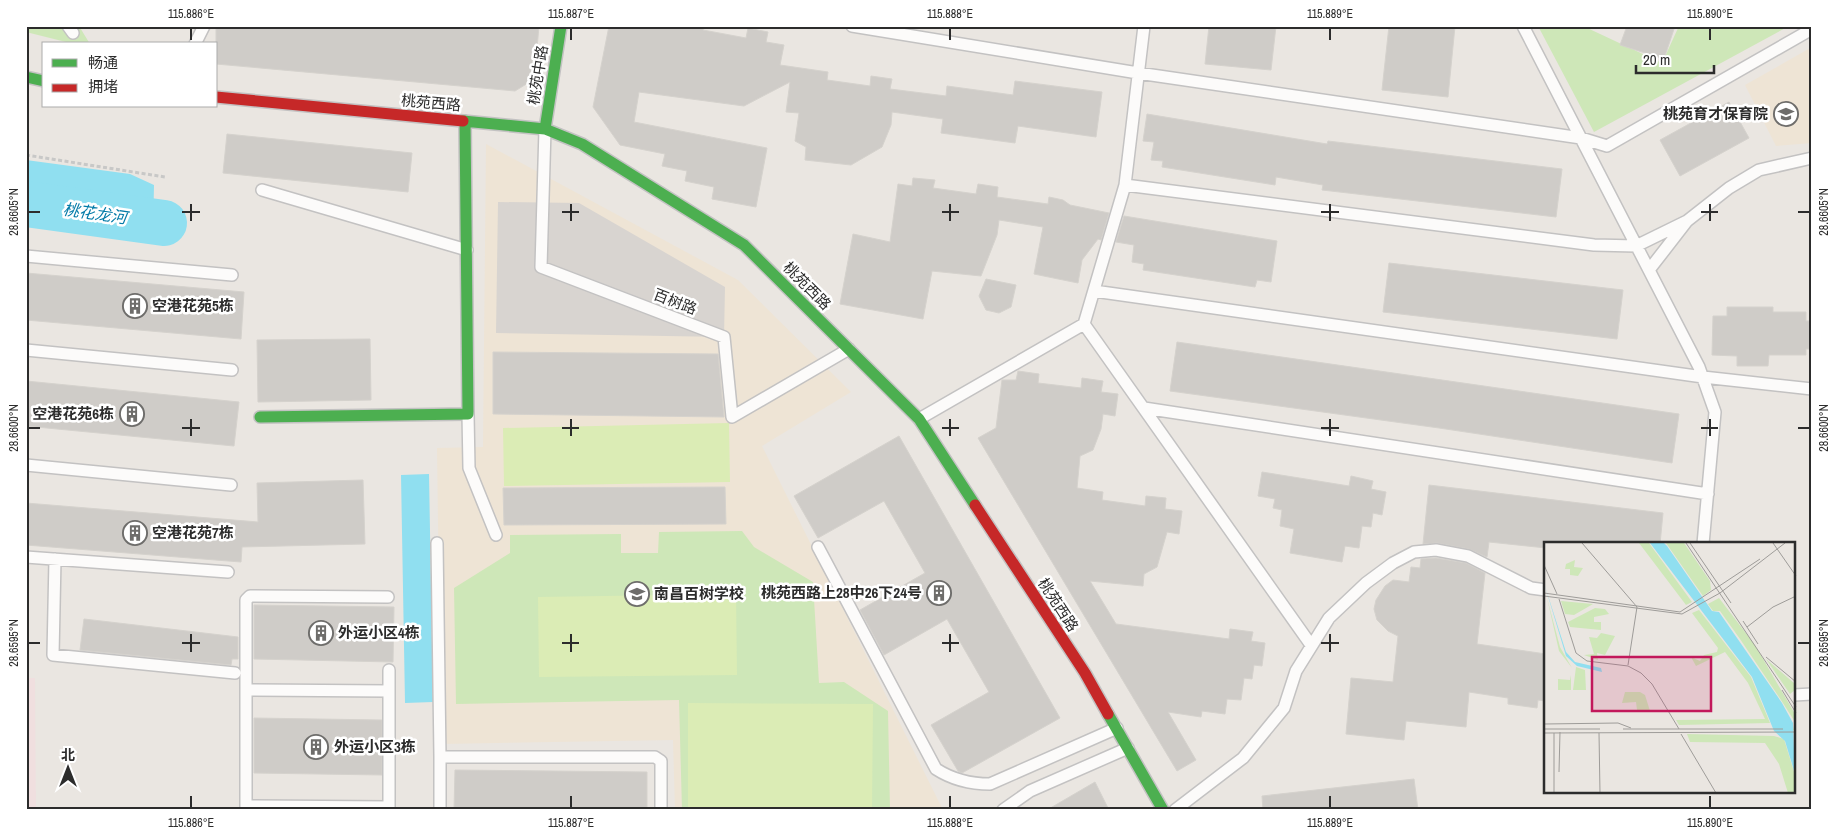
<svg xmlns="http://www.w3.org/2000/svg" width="1838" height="836" font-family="'Archivo Narrow','Noto Sans SC',sans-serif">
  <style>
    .education { fill: #eee4d5 }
    .medical { fill: #f0dfdf }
    .green { fill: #cee7b8 }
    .pitch { fill: #dbecb5 }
    .plaza { fill: #d8d4d0 }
    .water { fill: #90dff0 }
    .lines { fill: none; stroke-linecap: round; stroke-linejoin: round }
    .river { stroke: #90dff0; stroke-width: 46 }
    .building { fill: #cfccc8; stroke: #d5d2cd }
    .lane-casing { stroke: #c3c2c2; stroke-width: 14 }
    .fast-casing { stroke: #c3c2c2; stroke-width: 14 }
    .jam-casing { stroke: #c3c2c2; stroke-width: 14 }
    .path { stroke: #c8c8c7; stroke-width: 3; stroke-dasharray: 4 2.5; stroke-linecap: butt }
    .lane { stroke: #fcfbfa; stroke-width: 11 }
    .fast { stroke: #4caf50; stroke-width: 11 }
    .jam { stroke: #c62828; stroke-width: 11 }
    .ticks { fill: none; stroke: #2c2c2c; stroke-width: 2 }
    .labels { text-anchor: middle; stroke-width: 5; stroke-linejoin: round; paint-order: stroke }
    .street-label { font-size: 15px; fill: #2c2c2c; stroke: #fff }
    .poi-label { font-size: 15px; font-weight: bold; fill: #2c2c2c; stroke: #fff; text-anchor: start }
    .water-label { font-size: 16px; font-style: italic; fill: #047ba8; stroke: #fff }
    .inset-road { fill: none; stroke: #9e9c99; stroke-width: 1 }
    .view { fill: #c2185b; fill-opacity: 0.15; stroke: #c2185b; stroke-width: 2.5 }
    .inset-edge { fill: none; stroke: #2c2c2c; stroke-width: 2.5 }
    .neatline { fill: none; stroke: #2c2c2c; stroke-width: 2 }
    .ticks-label { font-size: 12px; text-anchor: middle; fill: #2c2c2c }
  </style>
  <rect width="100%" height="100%" fill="#eae6e1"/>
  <path class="education" d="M1812,47V143L1776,146L1745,85Z
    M486,144L738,280L851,392L762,446L943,810H675L673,740L441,744L437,448L483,447Z"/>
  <path class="medical" d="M26,678H35L36,810H26Z"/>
  <path class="green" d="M26,26H79L90,44H74L26,32Z
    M1538,26H1583L1662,63L1679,26H1789L1594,132Z
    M742,531L754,547L813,582L819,683L844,682L888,711L890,810H682L679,700L456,704L454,588L510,553V535L621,534V553H658L659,532Z"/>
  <path class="pitch" d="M729,423L730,482L504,486L503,428Z
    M736,594L737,675L539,677L538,597Z
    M688,703L873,704L872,810H688Z"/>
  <path class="plaza" d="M498,202L579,203L725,287L724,337L496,333Z"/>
  <path class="water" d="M26,160L130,174L154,185L153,232L26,211Z
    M429,474L433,702L405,703L401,475Z"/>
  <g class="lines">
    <path class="river" d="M26,204L164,223"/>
  </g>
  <path class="building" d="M216,26H539L535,70L528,83L515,91L216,64Z
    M609,26H704L703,30L746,38L748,28L768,32L766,42L784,45L780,65L828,72L827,80L870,86L871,76L892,79L890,89L946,96L947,86L1013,95L1015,81L1102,92L1096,137L1018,126L1015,143L941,133L943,119L892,112L891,125L882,147L851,165L805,160L806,147L795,141L799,113L786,112L790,82L744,106L639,92L634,122L767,148L756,207L712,199L714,187L685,181L687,171L662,166L665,154L620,145L593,107Z
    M1209,26H1276L1271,70L1205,64Z
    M1389,26H1455L1448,97L1382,90Z
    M1627,26H1675L1664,59L1620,45Z
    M1729,102L1749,138L1680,176L1660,140Z
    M1147,114L1327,144L1328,141L1562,169L1556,217L1322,190L1323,185L1276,177L1275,185L1162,167L1163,161L1151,160L1154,142L1143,141Z
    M227,134L412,153L408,192L223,173Z
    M913,178L935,180L933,188L976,194L978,184L998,187L997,197L1048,204L1049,197L1063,200L1070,205L1109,213L1101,240L1098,239L1082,260L1078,283L1034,274L1043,227L999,220L997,235L981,276L932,271L923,319L840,304L853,234L890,242L898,184L912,186Z
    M1124,216L1277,241L1271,282L1257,280L1255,287L1143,270L1144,264L1132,262L1134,245L1116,242Z
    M1389,263L1623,290L1617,339L1383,312Z
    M26,273L244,292L241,339L26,320Z
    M986,279L1016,285L1011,307L999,313L986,310L979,296Z
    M1727,307H1773V312H1806V321H1812V349H1806V355H1769L1768,366H1737V356L1712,355L1713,316H1727Z
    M370,339L371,400L258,402L257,340Z
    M1177,342L1679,414L1672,463L1439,428L1170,391Z
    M493,352L718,354L724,417L493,414Z
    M1018,371L1039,374L1038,383L1081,388L1082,378L1103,381L1101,392L1118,394L1115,416L1103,414L1101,429L1093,450L1080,456L1077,488L1103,492L1102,500L1145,506L1146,496L1166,498L1165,509L1182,511L1179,534L1167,532L1157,567L1144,574L1143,586L1090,581L1116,624L1229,639L1230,629L1253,632L1251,641L1265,643L1262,666L1254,665L1252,679L1244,678L1241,700L1227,699L1225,714L1202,711L1201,717L1168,712L1196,760L1177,771L978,438L996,428L1002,380H1016Z
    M26,381L239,402L234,446L26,426Z
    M899,436L1060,718L962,773L958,771L931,725L989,692L947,619L884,655L860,610L925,573L884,501L818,538L794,496Z
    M1262,472L1349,486L1351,476L1373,481L1371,489L1386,492L1382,515L1373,513L1371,527L1362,526L1359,548L1345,546L1342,562L1290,553L1294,529L1280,526L1282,510L1273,508L1275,499L1258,496Z
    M363,480L365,544L242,547L241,562L26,545V503L258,522L257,483Z
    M1429,485L1663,513L1660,544H1546V548L1489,542L1487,557L1469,549L1437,543L1423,544Z
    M725,487L726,524L504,525L503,488Z
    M1436,558L1466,563L1485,573L1477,644L1546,654V701L1538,700L1537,708L1508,704V698L1469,692L1466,727L1406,721L1404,740L1346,734L1351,678L1393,682L1398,636L1388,631L1377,620L1374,609L1376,600L1385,586L1393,580L1409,582L1411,567L1420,568L1421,559Z
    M254,605L394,607L393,662L254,659Z
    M84,619L238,637V659H232L231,665L80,650Z
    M254,718L382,720V775L254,773Z
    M455,770L647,772V810H454Z
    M1414,779L1418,810H1263L1262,796Z
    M1095,782L1109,810H1047Z"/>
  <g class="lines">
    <defs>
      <path id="lane" d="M68,26L73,33
        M852,26L1138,73L1581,138L1607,146L1812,29
        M1523,26L1699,367L1715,412L1703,544
        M195,44L204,26
        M545,129L541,267L724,337L732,417L849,349
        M1125,185L1594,245L1636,246L1687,221
        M262,190L467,250
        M26,256L232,275
        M1649,270L1687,221L1729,188L1759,170L1812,158
        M1094,291L1703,377L1812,389
        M1084,324L1311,645
        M26,350L232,370
        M1144,408L1708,494
        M468,414L469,468L496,535
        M919,419L1084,324L1125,185L1144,26
        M26,465L231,485
        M437,543L440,757
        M818,547L936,769C953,780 970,784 990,784L1117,728
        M26,557L228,572
        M55,559L53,655L235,673
        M246,690L389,691
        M1794,695L1812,694
        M246,806L389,807
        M246,810V600L250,596L388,597
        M389,810V670
        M440,810V757H655L661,761V810
        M1003,810L1030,791L1128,748
        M1175,810L1243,758L1284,708L1296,671L1329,618L1366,583L1393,563L1414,552L1436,550L1468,556L1531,588L1546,590"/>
      <path id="fast" d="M26,77L44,81
        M463,121L545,129L582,144L744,245L919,419L975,505
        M545,129L561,26
        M260,417L468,414L465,121
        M1108,714L1163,810"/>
      <path id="jam" d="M216,97L463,121
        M975,505L1085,673L1108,714"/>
    </defs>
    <use href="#lane" class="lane-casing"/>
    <use href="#fast" class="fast-casing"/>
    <use href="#jam" class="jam-casing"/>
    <path class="path" d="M26,155L165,177"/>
    <use href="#lane" class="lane"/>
    <use href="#fast" class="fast"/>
    <use href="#jam" class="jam"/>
  </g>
  <path class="ticks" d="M191,28V40M571,28V40M950,28V40M1330,28V40M1710,28V40M191,204V221M571,204V221M950,204V221M1330,204V221M1710,204V221M28,212H40M182,212H200M562,212H579M942,212H959M1321,212H1339M1701,212H1718M1798,212H1810M191,419V436M571,419V436M950,419V436M1330,419V436M1710,419V436M28,428H40M182,428H200M562,428H579M942,428H959M1321,428H1339M1701,428H1718M1798,428H1810M191,634V652M571,634V652M950,634V652M1330,634V652M28,643H40M182,643H200M562,643H579M942,643H959M1321,643H1339M1798,643H1810M191,796V808M571,796V808M950,796V808M1330,796V808M1710,796V808"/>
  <defs>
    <symbol id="school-ring" viewBox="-11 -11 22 22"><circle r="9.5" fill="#fff" stroke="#6e6d6b" stroke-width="1.5"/><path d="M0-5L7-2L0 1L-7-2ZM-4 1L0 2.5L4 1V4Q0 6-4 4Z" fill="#6e6d6b"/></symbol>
    <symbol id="building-ring" viewBox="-11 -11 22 22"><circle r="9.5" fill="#fff" stroke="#6e6d6b" stroke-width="1.5"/><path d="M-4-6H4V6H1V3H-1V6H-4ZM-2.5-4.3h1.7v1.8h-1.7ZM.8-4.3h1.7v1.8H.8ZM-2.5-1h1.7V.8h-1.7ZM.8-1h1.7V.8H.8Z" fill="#6e6d6b"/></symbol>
  </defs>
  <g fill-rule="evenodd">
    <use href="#school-ring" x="1772" y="100" width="28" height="28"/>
    <use href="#building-ring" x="121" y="292" width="28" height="28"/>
    <use href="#building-ring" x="118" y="400" width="28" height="28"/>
    <use href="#building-ring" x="121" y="519" width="28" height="28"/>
    <use href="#building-ring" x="925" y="579" width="28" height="28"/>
    <use href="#school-ring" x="623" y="580" width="28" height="28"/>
    <use href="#building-ring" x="307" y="619" width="28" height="28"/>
    <use href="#building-ring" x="302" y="733" width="28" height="28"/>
  </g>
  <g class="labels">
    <g class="street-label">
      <text transform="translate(538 75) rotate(-81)" y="5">桃苑中路</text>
      <text transform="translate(431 103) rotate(5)" y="5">桃苑西路</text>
      <text transform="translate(807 286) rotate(45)" y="5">桃苑西路</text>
      <text transform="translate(675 302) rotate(21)" y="5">百树路</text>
      <text transform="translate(1058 605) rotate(57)" y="5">桃苑西路</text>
    </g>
    <g class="poi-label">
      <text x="1768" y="119" text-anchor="end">桃苑育才保育院</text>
      <text x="152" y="311">空港花苑5栋</text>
      <text x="114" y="419" text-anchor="end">空港花苑6栋</text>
      <text x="152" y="538">空港花苑7栋</text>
      <text x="922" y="598" text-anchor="end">桃苑西路上28中26下24号</text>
      <text x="654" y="599">南昌百树学校</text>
      <text x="338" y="638">外运小区4栋</text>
      <text x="334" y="752">外运小区3栋</text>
    </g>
    <g class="water-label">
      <text transform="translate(95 213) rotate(8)" y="6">桃花龙河</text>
    </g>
  </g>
  <g transform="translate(1544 542)">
    <rect width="251" height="251" fill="#eae6e1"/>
    <path d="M95,1H105L148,60L142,63ZM122,1H140L166,39L167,48L159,54ZM31,18L30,25L39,26L34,34L26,33V27H21L22,22ZM3,56L16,105L28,126L15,109ZM175,56L211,103L251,172V188H249L251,180L237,158L196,97L176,69H169L164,62ZM17,59L49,62L30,73L21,72ZM51,66L61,67L65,72L50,75V80H57V88L26,85L24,80ZM155,68L207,135L226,181L135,183L132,178L221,177L204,141L181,110L152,124L147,115L156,119L160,113L173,110L174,106L148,71ZM57,91L71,94L61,113L53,111L54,118L40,113L50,112L45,95L53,96ZM222,117L251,142V148L246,152ZM32,125L41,128L42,148H29ZM27,133V148H14V137L26,138ZM81,150H96L101,153L106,169L93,168L92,160L78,161ZM143,192L230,194L240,197L251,233V251H244L235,222L221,201L146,200Z" fill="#cee7b8"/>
    <path d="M106,1H120L123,4L168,69L175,70L238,161L249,181L251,232L241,199L230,189L208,135ZM0,41L22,110L31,120L57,126L58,130L33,124L22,114Z" fill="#90dff0"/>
    <path class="inset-road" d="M38,1L93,65L84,123M142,1L252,165M146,1L187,61M229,1L252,34M0,23L13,52M0,51L136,70L216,17M0,54L138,72L176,51L241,1M15,57L32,111L43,119L84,124L97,131L108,142L135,187M199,79L214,102M203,85L229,65L252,54M222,115L252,140M238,148L252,171M0,182L74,181L87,186M0,187H56M79,187H239M0,191L252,190M55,191L56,251M137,192L172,251M15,230L16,190M10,251V191"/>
    <path class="view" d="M48,115H167V169H48Z"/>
    <rect width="251" height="251" class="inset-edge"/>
  </g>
  <rect width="1838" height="836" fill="none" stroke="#ffffff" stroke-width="55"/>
  <rect x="42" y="42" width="175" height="65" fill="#ffffff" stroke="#ababab"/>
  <rect x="52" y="59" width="25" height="8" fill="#4caf50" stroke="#ababab"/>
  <text x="88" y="68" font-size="15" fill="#2c2c2c">畅通</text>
  <rect x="52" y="84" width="25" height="8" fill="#c62828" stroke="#ababab"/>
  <text x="88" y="92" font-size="15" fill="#2c2c2c">拥堵</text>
  <g transform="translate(68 768)" stroke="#ffffff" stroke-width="4" paint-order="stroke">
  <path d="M0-4L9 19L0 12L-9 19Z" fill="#2c2c2c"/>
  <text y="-8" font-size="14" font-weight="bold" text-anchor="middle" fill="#2c2c2c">北</text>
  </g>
  <path d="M1636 65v8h78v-8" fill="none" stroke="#2c2c2c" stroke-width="2.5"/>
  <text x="1643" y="65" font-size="15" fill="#2c2c2c" stroke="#ffffff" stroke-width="4" paint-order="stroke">20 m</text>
  <rect x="28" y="28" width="1782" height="780" class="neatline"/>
  <g class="ticks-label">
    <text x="191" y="18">115.886°E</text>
    <text x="571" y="18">115.887°E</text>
    <text x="950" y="18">115.888°E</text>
    <text x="1330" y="18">115.889°E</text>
    <text x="1710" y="18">115.890°E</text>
    <text transform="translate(14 212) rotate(-90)" y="4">28.6605°N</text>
    <text transform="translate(1824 212) rotate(-90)" y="4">28.6605°N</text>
    <text transform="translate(14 428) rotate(-90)" y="4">28.6600°N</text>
    <text transform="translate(1824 428) rotate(-90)" y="4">28.6600°N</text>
    <text transform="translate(14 643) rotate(-90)" y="4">28.6595°N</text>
    <text transform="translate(1824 643) rotate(-90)" y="4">28.6595°N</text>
    <text x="191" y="827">115.886°E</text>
    <text x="571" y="827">115.887°E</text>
    <text x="950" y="827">115.888°E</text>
    <text x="1330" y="827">115.889°E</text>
    <text x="1710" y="827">115.890°E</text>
  </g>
</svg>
